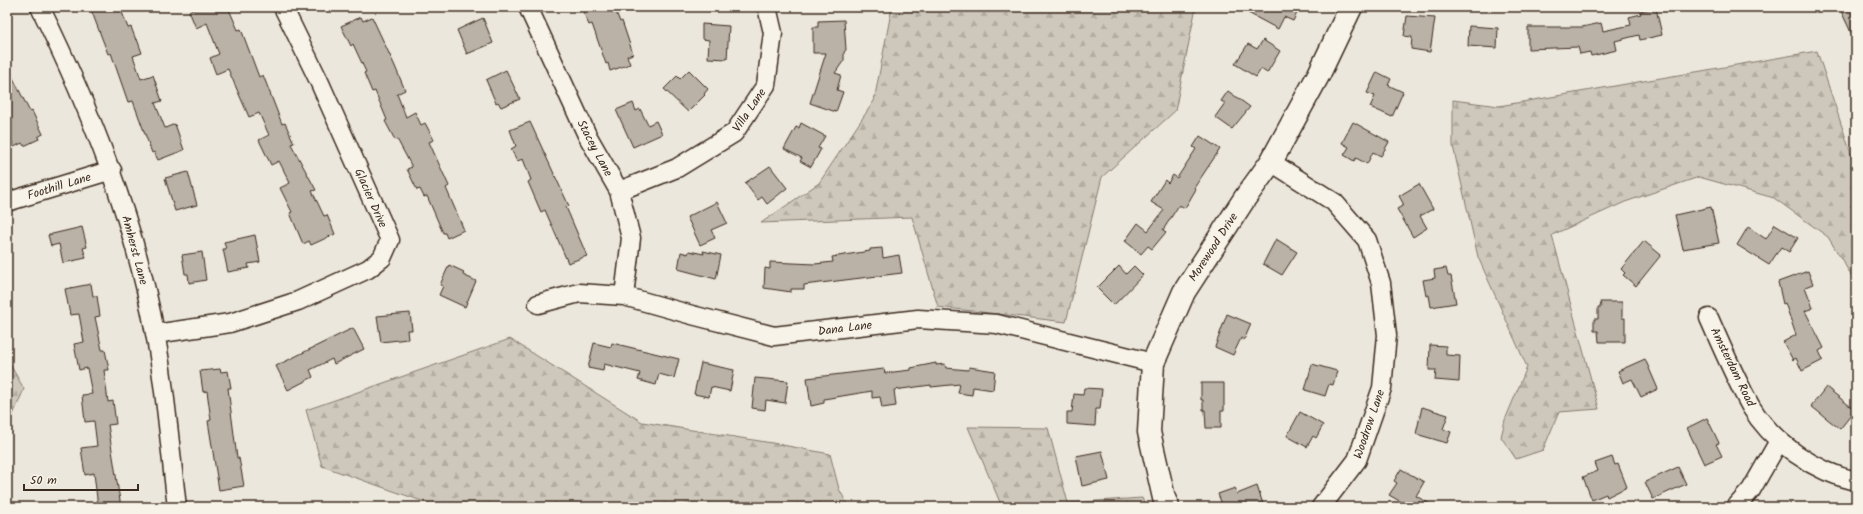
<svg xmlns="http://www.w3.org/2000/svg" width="1863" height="514" font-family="Kalam,sans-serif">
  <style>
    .forest { fill: url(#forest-firs); stroke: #84796d }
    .building { fill: #bab2a7; stroke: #3b2a1e }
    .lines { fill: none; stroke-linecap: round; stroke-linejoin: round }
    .minor-casing { stroke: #3b2a1e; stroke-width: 21 }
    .tertiary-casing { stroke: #3b2a1e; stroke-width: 25 }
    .minor { stroke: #f7f3e8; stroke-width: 18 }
    .tertiary { stroke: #f7f3e8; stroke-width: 22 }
    .labels { text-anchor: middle; stroke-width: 3; stroke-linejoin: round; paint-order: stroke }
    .street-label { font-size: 12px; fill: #3b2a1e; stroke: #f7f3e8 }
  </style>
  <defs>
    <pattern id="forest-firs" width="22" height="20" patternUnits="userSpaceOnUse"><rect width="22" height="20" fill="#cec8bc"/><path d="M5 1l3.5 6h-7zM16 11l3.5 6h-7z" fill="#b2aca1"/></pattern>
  </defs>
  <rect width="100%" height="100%" fill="#ece7dc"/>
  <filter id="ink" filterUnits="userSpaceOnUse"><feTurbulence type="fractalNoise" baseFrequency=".025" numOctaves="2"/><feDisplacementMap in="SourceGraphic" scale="8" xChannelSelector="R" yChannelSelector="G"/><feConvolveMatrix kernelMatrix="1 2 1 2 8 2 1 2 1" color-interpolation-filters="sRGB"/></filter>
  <g filter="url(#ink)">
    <path class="forest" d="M892,7H1196L1175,111L1102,177L1066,322L938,307L912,217L761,223L819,183L874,101Z
      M1817,51L1856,169V283L1828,237L1774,198L1699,177L1625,202L1552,235L1599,409L1559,412L1543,450L1516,459L1501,437L1505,420L1527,367L1478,257L1453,146V100L1499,106Z
      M510,339L642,422L772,443L830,454L839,489L849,507H439L322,466L306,410Z
      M7,359L24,389L7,429Z
      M968,427L1048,428L1068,503L1142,498L1146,507H1002Z"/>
    <path class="building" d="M90,7H120L128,28L131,27L136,40L137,39L142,53L133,56L141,79L153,75L162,101L155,103L165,128L175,124L184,150L158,160L154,152L152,153L133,101L128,102L111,53L108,54Z
      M199,7H228L238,30L241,29L259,77L263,75L282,124L285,123L294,143L291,144L316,190L312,191L324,216L327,215L335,234L311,245L309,241L303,244L290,213L292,212L280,188L290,183L279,161L271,165L259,140L269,135L259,113L249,117L228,69L216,74L210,58L219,54L207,23L196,28L189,11Z
      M581,7H614L620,22L622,21L633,54L627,56L630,64L610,71L608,63L606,64L592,24L589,25Z
      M1237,7H1300L1293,21L1284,17L1278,29Z
      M1840,7H1856V43L1841,11Z
      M1656,8L1662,35L1640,40L1639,35L1615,41L1617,50L1591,56L1590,52L1580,54L1578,47L1528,49V27H1582L1601,23L1603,31L1631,25L1629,17L1641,14L1640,11Z
      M1407,16L1435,18L1430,52L1411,49L1412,37L1404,36Z
      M361,17L363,21L372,17L394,64L405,90L397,94L406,117L415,112L421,125L425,123L434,140L429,142L449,186L446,188L464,230L447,238L445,233H443L427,196L424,197L420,189L417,190L407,169L412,167L397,139L395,140L385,121L387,120L375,91L372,92L364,73L366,72L353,44L351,46L341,26Z
      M483,18L493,43L467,54L457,30Z
      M844,20L846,50L844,52V60L835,73L841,75L837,90L843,92L836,112L810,103L826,53H813V27H818V21Z
      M702,24L729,26L727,59L708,58L709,40L702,39Z
      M1469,26L1498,28L1497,48L1468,46Z
      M1263,40L1280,51L1267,73L1261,69L1256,77L1235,64L1248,44L1257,49Z
      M7,66L30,112L32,111L43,134L38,137L39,139L24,146L22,143L14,147L7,131Z
      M506,70L520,99L501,107L498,102L496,103L486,80Z
      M689,70L708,89L704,94L705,95L688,112L664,89L677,76L680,79Z
      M1377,72L1391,79L1388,85L1403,92L1392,117L1370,107L1375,96L1367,93Z
      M1228,91L1250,107L1232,129L1215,117L1225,103L1221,101Z
      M633,103L636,111L640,109L648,125L656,121L662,134L633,147L616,110Z
      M530,122L569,206L566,207L587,256L568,263L545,210L541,212L528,182L531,180L523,159L517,161L511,149L516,146L510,130Z
      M1353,122L1389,142L1381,156L1373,152L1367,164L1356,158L1354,161L1344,155L1349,147L1342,143Z
      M801,123L825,136L818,148L821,149L811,167L800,161L802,158L784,149L796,127L799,128Z
      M1200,136L1220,149L1194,188L1196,189L1185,208L1179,205L1163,230L1166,232L1152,249L1148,246L1141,254L1125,241L1138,223L1148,231L1164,210L1151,202L1165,180L1168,183L1173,175L1177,178L1196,149L1193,147Z
      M770,166L787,188L767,204L762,197L758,200L745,183Z
      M188,172L197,205L175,211L165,178Z
      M1419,184L1433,209L1420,216L1427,228L1413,237L1397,209L1404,205L1399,196Z
      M717,202L727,223L711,230L715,238L700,245L687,217Z
      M1711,207L1719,243L1683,249L1675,215Z
      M1775,224L1798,238L1789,252L1781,247L1769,265L1737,245L1748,227L1766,239Z
      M82,227L87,247L83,248L86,258L63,263L59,244L51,246L48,235Z
      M255,235L260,262L248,264L249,268L228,272L223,249H226L224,242Z
      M1276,239L1297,252L1282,275L1263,264Z
      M1644,241L1661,255L1636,286L1623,275L1625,273L1621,269Z
      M882,248L883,258L899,255L902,273L804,285V289H791V292L764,288L765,268L770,269V262L815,264L833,262L832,257L870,251V249Z
      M689,251L704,254L703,251L721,255L716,279L678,269L681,252L688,254Z
      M202,252L206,280L189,283L188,274H185L182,255Z
      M449,265L464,272L463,275L476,281L465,307L439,295L443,286L440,285Z
      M1119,266L1126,274L1134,266L1143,275L1114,305L1097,288Z
      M1446,268L1448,276H1451L1456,303L1431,307L1429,295L1426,296L1423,280L1435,278L1434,270Z
      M1808,271L1813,284L1805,287L1813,308L1805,311L1824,348L1819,351L1823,360L1802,371L1796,358L1793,360L1783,342L1796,335L1785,303L1783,304L1778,282Z
      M91,284L93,296H97L100,316L95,317L102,350H105L109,370H104L108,402L113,401L116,424L108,425L121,507H98L94,473L85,475L81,448L97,446L94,421L85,422L82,395L92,394L87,368L79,370L74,344L84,342L79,314L70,315L65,289Z
      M1600,302H1622V318H1625V342H1599L1598,331H1594V319H1598V307H1601Z
      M410,313L412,330H407L408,339L381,342L377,316Z
      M1227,314L1251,324L1244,340L1241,338L1233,355L1215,347Z
      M353,328L364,349L334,364L332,359L310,370L313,377L288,390L276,366Z
      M594,343L611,347L612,343L679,359L674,378L659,374L656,385L638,380L640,373L604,364L603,371L588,368Z
      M1430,345L1446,346V355L1460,356L1459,382L1435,380L1436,370H1429Z
      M1645,359L1658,389L1641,397L1632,379L1623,383L1618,371Z
      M701,363L734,370L730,391L711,387L709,397L694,394Z
      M936,363V365L945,364L946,368L968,370L969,367L995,371L993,390L973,387L972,395L958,393L960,384L931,387V385L894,390L896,406L882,408L880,397L872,398V391L824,399V403L811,406L807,378L884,369L885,373L911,370V368Z
      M1312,364L1337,371L1333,385L1329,384L1325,396L1305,390Z
      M220,369L221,372L228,371L231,388H228L237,458H239L244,486L219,490L208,421L211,420L207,391L203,392L200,371Z
      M755,378L788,381L785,403L766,400L765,410L752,408Z
      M1201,383H1224V411H1221V428H1206L1205,410H1203V400H1201Z
      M1826,387L1855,410L1840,429L1811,406Z
      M1084,388L1102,389L1100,409H1096L1095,426L1067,424V412H1072L1074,394L1083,395Z
      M1422,407L1448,415L1443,429L1451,432L1447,443L1416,434Z
      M1300,412L1323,425L1316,438L1313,436L1307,447L1287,436Z
      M1707,418L1719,443L1716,444L1722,456L1704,464L1687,428Z
      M1102,451L1109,480L1082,486L1076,456Z
      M1612,457L1615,465L1618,464L1627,487L1607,497L1606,494L1592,500L1583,477L1598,471L1595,463Z
      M1678,467L1686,484L1653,499L1645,482Z
      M1401,469L1424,482L1416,496L1435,507H1410L1389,495L1397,483L1394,481Z
      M1257,486L1264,507H1223L1218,494L1235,488L1237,494Z"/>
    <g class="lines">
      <defs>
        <path id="minor" d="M40,7C91,111 134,219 155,333C166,389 170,450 177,507
          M528,7L587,135L619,191L631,238L624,296
          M1271,162L1334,202L1367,240L1381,283L1387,335L1382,388L1357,460L1321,507
          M619,191L677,168L734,133L766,85L773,33L767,7
          M7,202L112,170
          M538,304L579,293L624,296L692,315L774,336L918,319L997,324L1153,363
          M1709,318C1722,348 1735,378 1751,407C1773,443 1815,472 1856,481
          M155,334L230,323L298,301L368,269L382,258L390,240L319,81L283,7
          M1736,507L1751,490L1779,441"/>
        <path id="tertiary" d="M1168,507L1164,498L1149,432L1153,363L1184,292L1245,198L1271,162L1319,74L1351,7"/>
      </defs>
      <use href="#minor" class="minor-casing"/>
      <use href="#tertiary" class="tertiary-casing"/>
      <use href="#minor" class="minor"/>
      <use href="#tertiary" class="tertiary"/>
    </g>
  </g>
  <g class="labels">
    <g class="street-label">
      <text transform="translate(749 110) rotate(-56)" y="4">Villa Lane</text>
      <text transform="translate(595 148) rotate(62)" y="4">Stacey Lane</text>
      <text transform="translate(59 186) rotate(-17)" y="4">Foothill Lane</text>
      <text transform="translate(371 198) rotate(66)" y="4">Glacier Drive</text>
      <text transform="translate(1213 247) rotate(-57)" y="4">Morewood Drive</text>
      <text transform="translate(135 250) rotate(75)" y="4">Amherst Lane</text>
      <text transform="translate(845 328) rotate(-7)" y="4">Dana Lane</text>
      <text transform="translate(1733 367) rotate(64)" y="4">Amsterdam Road</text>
      <text transform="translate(1369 424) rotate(-71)" y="4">Woodrow Lane</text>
    </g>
  </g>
  <rect width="1863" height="514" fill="none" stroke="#f7f3e8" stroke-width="24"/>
  <rect x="12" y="12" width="1839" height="490" fill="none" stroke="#3b2a1e" stroke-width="1.5" filter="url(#ink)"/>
  <path d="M24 484v6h114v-6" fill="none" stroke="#3b2a1e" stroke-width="2"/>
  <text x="30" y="484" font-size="12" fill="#3b2a1e" stroke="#f7f3e8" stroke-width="3" paint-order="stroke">50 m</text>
</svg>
